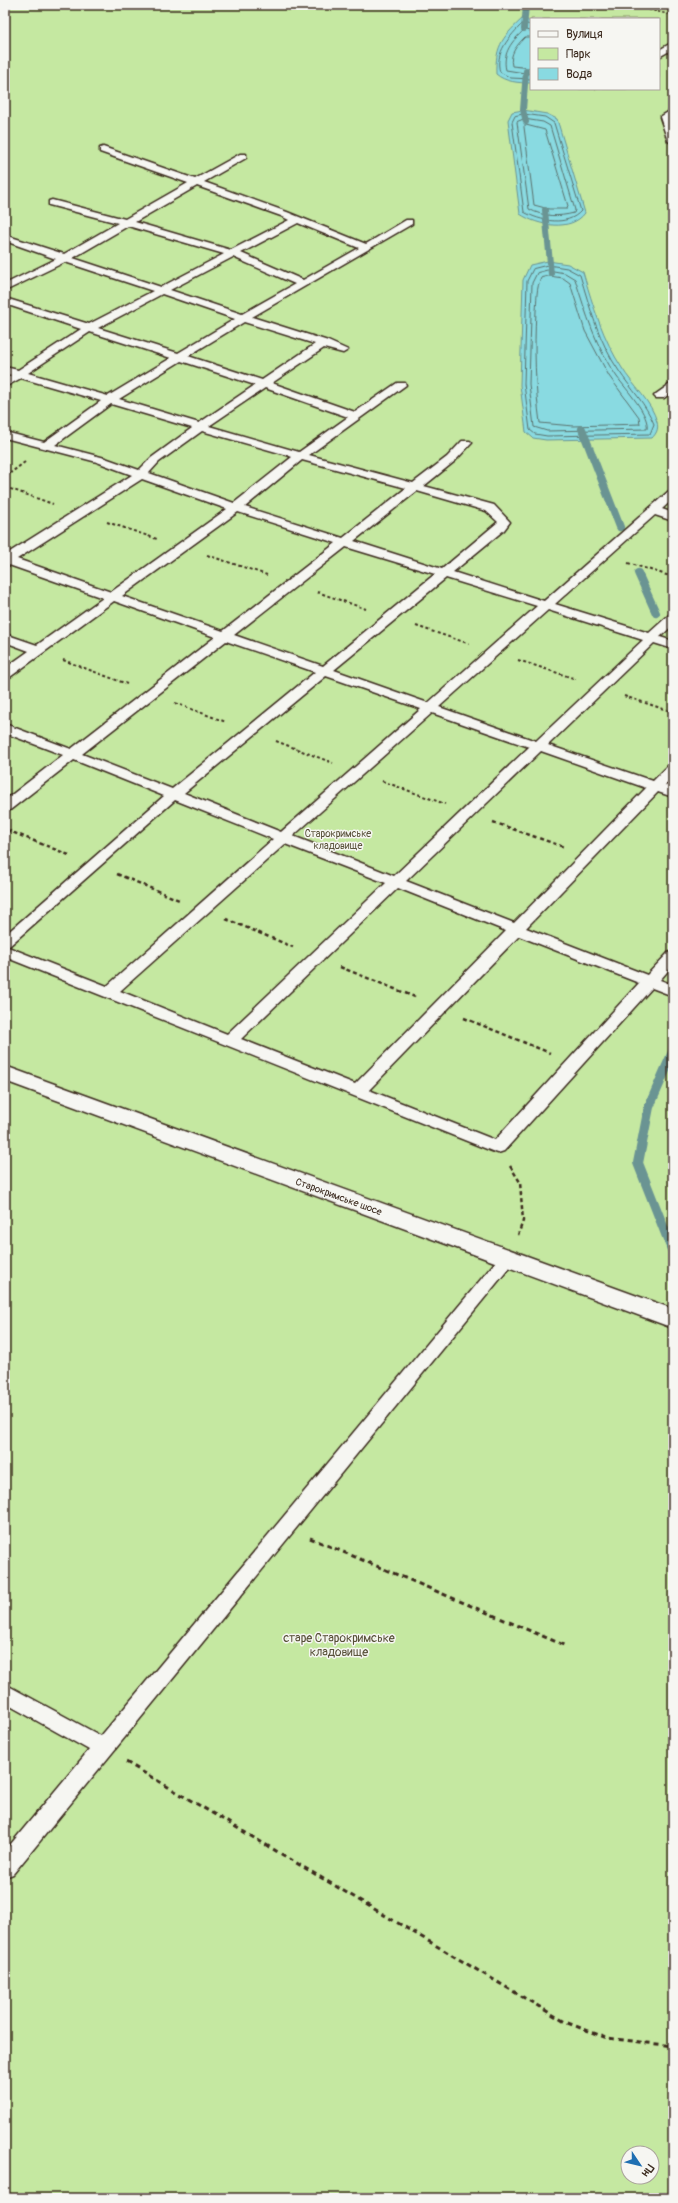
<svg xmlns="http://www.w3.org/2000/svg" width="678" height="2203" font-family="Pangolin,sans-serif">
  <style>
    .green { fill: #c5e8a1; stroke: #808960; fill-rule: evenodd }
    .water { fill: #89dae1; stroke: #6a9493 }
    .lines { fill: none; stroke-linecap: round; stroke-linejoin: round }
    .shore { stroke: #5a706c; stroke-width: 1 }
    .stream-far2 { stroke: #6a9493; stroke-width: 6 }
    .stream-far1 { stroke: #6a9493; stroke-width: 8 }
    .stream { stroke: #6a9493; stroke-width: 10 }
    .service-casing { stroke: #3b2a1e; stroke-width: 3 }
    .tertiary-casing { stroke: #3b2a1e; stroke-width: 3 }
    .path-far3 { stroke: #3b2a1e; stroke-width: 1.5; stroke-dasharray: 2.5 2; stroke-linecap: butt }
    .path-far2 { stroke: #3b2a1e; stroke-width: 2; stroke-dasharray: 3 2.5; stroke-linecap: butt }
    .path-far1 { stroke: #3b2a1e; stroke-width: 2.5; stroke-dasharray: 4 3; stroke-linecap: butt }
    .path { stroke: #3b2a1e; stroke-width: 3; stroke-dasharray: 5 4; stroke-linecap: butt }
    .service { fill: #f6f6f2; fill-rule: evenodd }
    .tertiary { fill: #f6f6f2; fill-rule: evenodd }
    .labels { text-anchor: middle; stroke-width: 3; stroke-linejoin: round; paint-order: stroke }
    .park-label { font-size: 10px; fill: #575038; stroke: #f6f6f2 }
    .street-label { font-size: 10px; fill: #3b2a1e; stroke: #f6f6f2 }
    .near-park-label { font-size: 12px; fill: #575038; stroke: #f6f6f2 }
  </style>
  <rect width="100%" height="100%" fill="#f6f6f2"/>
  <filter id="ink" filterUnits="userSpaceOnUse"><feTurbulence type="fractalNoise" baseFrequency=".025" numOctaves="2"/><feDisplacementMap in="SourceGraphic" scale="8" xChannelSelector="R" yChannelSelector="G"/><feConvolveMatrix kernelMatrix="1 2 1 2 8 2 1 2 1" color-interpolation-filters="sRGB"/></filter>
  <g filter="url(#ink)">
    <path class="green" d="M5,5H673V2198H5ZM531,19H659V89H531ZM628,2153H652V2177H628Z"/>
    <path class="water" d="M524,17L531,23V83C519,83 505,82 496,74C495,44 504,36 524,17Z
      M523,110L547,114L557,119L585,213C571,232 538,226 520,214L508,120L512,112Z
      M548,261L568,264L583,272C593,306 603,339 622,368C633,386 652,402 657,422C659,429 656,434 652,438L546,440L533,438L526,432L520,385L523,280L530,265Z"/>
    <g class="lines">
      <path class="shore" d="M531,25L523,23C510,36 494,53 500,72L511,78L531,79
        M531,31L524,30C512,41 502,53 506,70L531,74
        M531,37H525C517,45 509,54 512,66L531,68
        M524,114L545,117L554,123L581,211C567,227 540,221 524,212L512,122L515,116Z
        M524,119L543,122L550,126L575,210L574,213C559,217 543,217 529,209L517,122Z
        M526,125L545,130L568,206L567,209H549L534,205L524,127Z
        M548,265L567,268L580,275C590,308 599,342 619,371C631,389 646,404 654,424L650,434L547,436L535,434L530,430L524,384L527,281L533,269Z
        M548,270L565,273L575,279C586,313 596,348 617,377C626,389 650,415 647,429L547,431L534,427L529,384L532,283L537,273Z
        M549,276L563,278L570,283L585,331L609,376L639,417L640,424L573,426L540,423C535,386 534,349 536,311C537,300 536,288 541,278Z"/>
      <path class="stream-far2" d="M524,29L526,5
        M526,71L523,110L526,122
        M545,210L551,274"/>
      <path class="stream-far1" d="M582,429L620,527
        M638,573L656,613"/>
      <path class="stream" d="M673,1052L649,1107L638,1163L673,1252"/>
      <defs>
        <path id="service" d="M673,42V49L659,57V50Z
          M673,109V116L670,118L673,127V144L668,141L660,117Z
          M103,147L195,179L240,154H246V158L204,182L287,212L366,244L406,220H412V224L252,317L328,341L348,350L343,353L324,348L272,383L355,412L397,383H405L406,385L309,455L413,483L447,457L462,441H470L472,443L470,445L455,461L424,486L494,505L510,522L504,530L453,572L544,601L669,491L673,489V499L662,509L673,513V521L655,515L555,604L649,633L669,615L673,614V625L660,637L673,641V649L654,643L548,745L653,781L668,766L673,765V777L665,785L673,788V797L658,792L526,928L647,975L668,953L673,951V965L660,980L673,985V996L652,988L504,1151L498,1153L492,1151L5,957V935L164,796L74,760L10,810L5,811V800L63,755L5,733V724L71,749L215,637L114,601L10,677L5,678V668L29,651L5,642V634L37,645L103,598L9,565L5,566V555L132,475L97,462L5,438V432L44,442L101,401L21,378L5,387V379L11,375L5,373V367L18,370L81,329L5,304V298L89,324L153,291L65,262L5,291V284L56,259L5,241V235L64,254L118,223L49,205V201L52,200L125,219L188,183L100,152V148ZM197,186L281,216L289,220L231,250L135,222ZM298,223L359,248L303,280L241,253ZM128,226L224,254L161,287L73,258ZM233,257L295,284L242,314L170,290ZM162,294L235,319L178,353L98,328ZM244,322L315,344L262,380L188,356ZM90,332L171,358L108,396L28,373ZM181,361L255,385L199,423L119,399ZM265,388L348,417L299,452L209,426ZM111,404L192,428L151,458L139,470L105,458L55,445ZM202,431L287,455L292,457L234,503L149,473L159,462ZM302,460L406,488L343,538L245,507ZM142,479L227,509L111,592L17,559ZM417,491L486,511L498,522L442,569L354,541ZM238,512L336,543L223,631L122,596ZM346,547L435,574L323,666L234,635ZM446,578L537,606L428,703L334,670ZM548,610L643,640L536,741L439,707ZM226,641L315,672L172,789L82,754ZM326,676L421,709L281,832L184,793ZM432,713L529,747L394,876L293,836ZM541,751L646,788L514,923L406,881ZM175,800L273,839L107,986L8,947ZM285,844L386,883L227,1034L120,991ZM398,888L506,931L355,1084L241,1039ZM519,936L639,983L495,1140L369,1090Z
          M673,382V391L664,398H656L654,396L656,394Z
          M508,1252L514,1254L517,1258L514,1262L13,1874L5,1877V1851L89,1750L5,1703V1684L101,1736L502,1254Z"/>
        <path id="tertiary" d="M5,1066L673,1309V1328L5,1081Z"/>
      </defs>
      <use href="#service" class="service-casing"/>
      <use href="#tertiary" class="tertiary-casing"/>
      <path class="path-far3" d="M627,5L673,15"/>
      <path class="path-far2" d="M5,477L25,462
        M5,487L53,504
        M107,522L157,539
        M207,555L267,575
        M628,563L673,577
        M317,592L366,609
        M416,626L470,644
        M63,660L127,684
        M518,660L576,679
        M624,696L673,712
        M175,703L226,722
        M276,741L333,763
        M382,781L445,804"/>
      <path class="path-far1" d="M493,822L564,847
        M7,830L69,855
        M117,874L179,900
        M226,919L293,947
        M340,967L415,997
        M464,1018L550,1053
        M510,1166L520,1182L523,1221L518,1235"/>
      <path class="path" d="M310,1538L566,1646
        M126,1762L565,2022L607,2038L673,2046"/>
      <use href="#service" class="service"/>
      <use href="#tertiary" class="tertiary"/>
    </g>
  </g>
  <g class="labels">
    <g class="park-label">
      <text x="338" y="837">Старокримське<tspan x="338" dy="12">кладовище</tspan></text>
    </g>
    <g class="street-label">
      <text transform="translate(339 1196) rotate(20)" y="4">Старокримське шосе</text>
    </g>
    <g class="near-park-label">
      <text x="339" y="1642">старе Старокримське<tspan x="339" dy="14">кладовище</tspan></text>
    </g>
  </g>
  <rect width="678" height="2203" fill="none" stroke="#f6f6f2" stroke-width="20"/>
  <rect x="10" y="10" width="658" height="2183" fill="none" stroke="#3b2a1e" stroke-width="1.5" filter="url(#ink)"/>
  <rect x="530" y="18" width="130" height="72" fill="#f6f6f2" stroke="#aba49d"/>
  <rect x="538" y="31" width="20" height="6" fill="#f6f6f2" stroke="#aba49d"/>
  <text x="566" y="38" font-size="12" fill="#3b2a1e">Вулиця</text>
  <rect x="538" y="48" width="20" height="12" fill="#c5e8a1" stroke="#aba49d"/>
  <text x="566" y="58" font-size="12" fill="#3b2a1e">Парк</text>
  <rect x="538" y="68" width="20" height="12" fill="#89dae1" stroke="#aba49d"/>
  <text x="566" y="78" font-size="12" fill="#3b2a1e">Вода</text>
  <g transform="translate(640 2165) rotate(125)"><circle r="19" fill="#f6f6f2" stroke="#aba49d"/>
  <path d="M0-3L7 15L0 10L-7 15Z" fill="#1f6fb2"/>
  <text y="-6" font-size="11" font-weight="bold" text-anchor="middle" fill="#3b2a1e">Пн</text>
  </g>
</svg>
